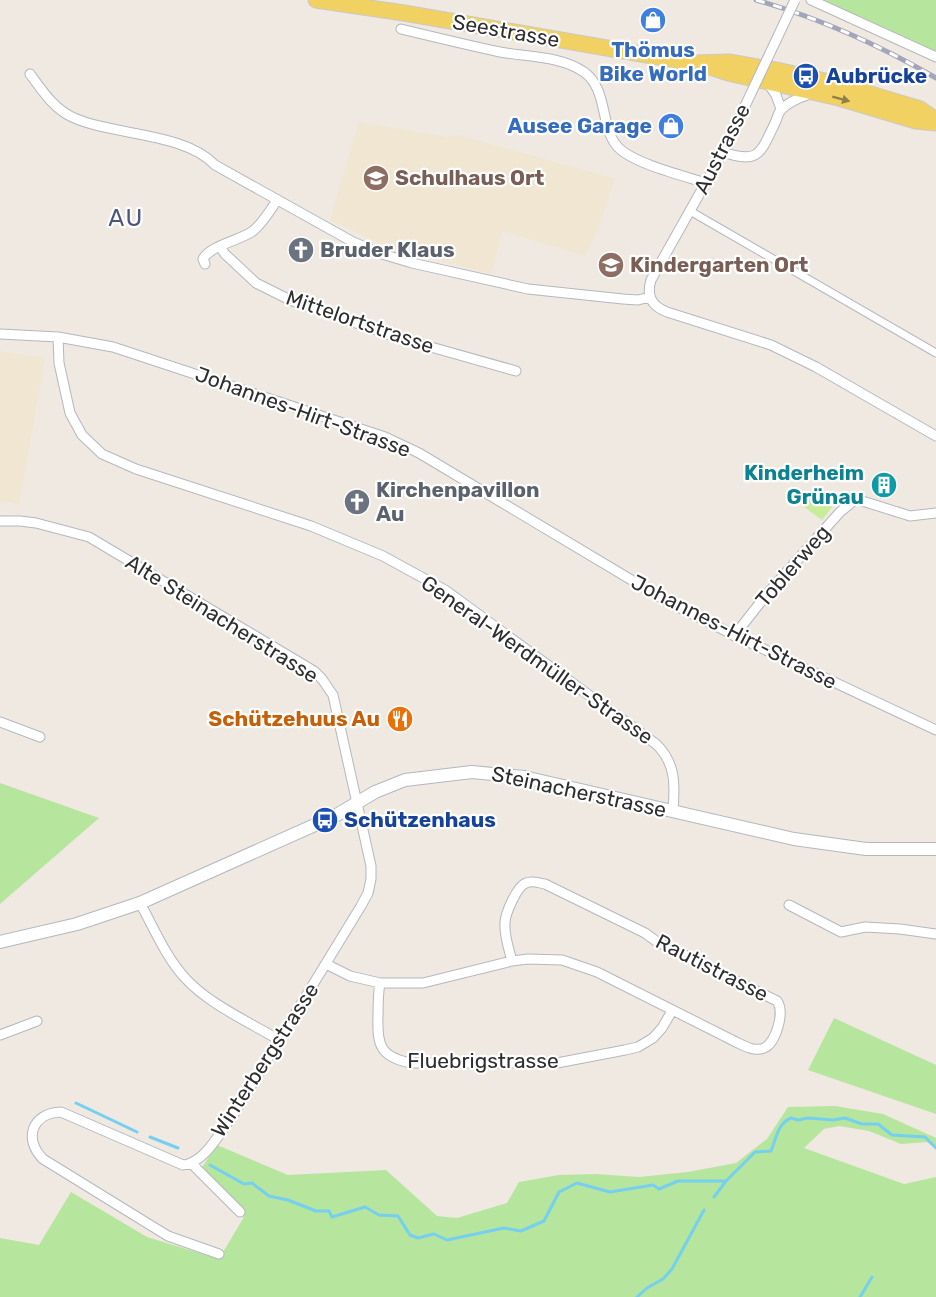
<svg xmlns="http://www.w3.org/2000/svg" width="936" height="1297" font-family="Rubik,sans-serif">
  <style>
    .education { fill: #f0e6d1 }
    .green { fill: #b6e59e }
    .pitch { fill: #c9ec9a }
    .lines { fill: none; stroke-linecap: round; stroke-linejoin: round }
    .stream { stroke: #75cff0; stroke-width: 3 }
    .pedestrian-casing { stroke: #b4b7c1; stroke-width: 9 }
    .minor-casing { stroke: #b4b7c1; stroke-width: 11 }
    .tertiary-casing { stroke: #b4b7c1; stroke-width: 14 }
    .primary-casing { stroke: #c9c9c9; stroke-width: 17 }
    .pedestrian { stroke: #fff; stroke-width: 7 }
    .minor { stroke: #fff; stroke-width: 9 }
    .tertiary { stroke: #fff; stroke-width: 12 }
    .primary { stroke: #f2d163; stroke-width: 15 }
    .rail-casing { stroke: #a3a6b8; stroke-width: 5 }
    .rail { stroke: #fff; stroke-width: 3; stroke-dasharray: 9; stroke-linecap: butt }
    .minor-bridge-casing { stroke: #b4b7c1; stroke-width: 11; stroke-linecap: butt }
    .minor-bridge { stroke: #fff; stroke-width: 9 }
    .oneway { fill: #908048 }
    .labels { text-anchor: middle; stroke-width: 4.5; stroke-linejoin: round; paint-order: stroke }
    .street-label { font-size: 21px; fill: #2e2e2e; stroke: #fff }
    .shop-label { font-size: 21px; font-weight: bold; fill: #366cbe; stroke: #fff }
    .transit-label { font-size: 21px; font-weight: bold; fill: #164399; stroke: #fff; text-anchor: start }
    .education-label { font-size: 21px; font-weight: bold; fill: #785e54; stroke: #fff; text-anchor: start }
    .worship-label { font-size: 21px; font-weight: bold; fill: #5b616d; stroke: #fff; text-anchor: start }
    .culture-label { font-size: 21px; font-weight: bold; fill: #0d838f; stroke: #fff; text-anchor: end }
    .food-label { font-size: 21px; font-weight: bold; fill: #c56008; stroke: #fff; text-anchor: end }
    .quarter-label { font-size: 24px; letter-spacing: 1.5px; fill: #4d5680; stroke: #fff }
  </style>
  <rect width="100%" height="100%" fill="#efe9e1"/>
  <path class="education" d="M359,122L446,137L459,135L615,179L596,234L585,256L502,231L491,274L386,246L330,220Z
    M0,351L45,358L19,504L0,501Z"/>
  <path class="green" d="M811,0H936V57Z
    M0,783L99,818L0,904Z
    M834,1018L936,1065V1114L808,1070Z
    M835,1106L883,1114L936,1138V1148L927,1142L901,1144L869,1131L839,1126L824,1129L804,1148L904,1184L936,1177V1297H0V1238L39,1245L71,1192L147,1237L219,1259L244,1217L201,1169L217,1145L288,1175L386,1170L437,1216L457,1218L507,1203L519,1182L559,1175L596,1174L639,1177L688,1172L736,1163L767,1139L788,1107Z"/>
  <path class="pitch" d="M809,491L832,507L822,520L800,504Z"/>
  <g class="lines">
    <path class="stream" d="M76,1103L137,1132
      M150,1137L178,1148
      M210,1165L244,1184L252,1183L269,1196L288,1200L316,1211H329L332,1217L365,1207L379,1215L398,1216L410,1235L418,1238L434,1234L447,1240L504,1228L521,1231L544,1221L559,1192L577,1183L610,1192L653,1185L659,1189L678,1181H726
      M714,1197L726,1181L755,1152L771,1151C776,1139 778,1123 791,1118L798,1120L808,1118L833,1120L845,1118L862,1124H878L892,1135L925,1137L936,1148
      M637,1297L647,1288L663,1279L672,1269L704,1210
      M860,1297L872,1277"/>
    <defs>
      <path id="pedestrian" d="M690,211L936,353"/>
      <path id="minor" d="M811,0L936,57
        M401,29C434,37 467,45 500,52C528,57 561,56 584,72C608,89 600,126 617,146C631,163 684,176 706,183
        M30,74C42,90 53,108 72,117C113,136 184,132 215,165L353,242L382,254L412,263L528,289L623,299L638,300L650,297
        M766,81L776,95L781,109
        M737,123L723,152L651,280C646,296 652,306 667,312L771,345L816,367L936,436
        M723,152C759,164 760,154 775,123C777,119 778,113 781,110C788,102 801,97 810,94
        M220,247L225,254L256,283L290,300L399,338L516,371
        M205,264L203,259C211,245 239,241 253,231C263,223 270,211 277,200
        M0,334L58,337L113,347L385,437L419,453L670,603L740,638L936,730
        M58,337L59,363L70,413L82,435L102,454L136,469L311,526L383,556L445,590L656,744C676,763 675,785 673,811
        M0,521H20L36,523L89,537L314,671L322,679L333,695L371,866V879L368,893L361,906L232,1117C219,1133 205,1163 183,1165L61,1112C32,1113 23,1139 43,1159L168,1236L219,1254
        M734,636L767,594L840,512L856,499L910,516L936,513
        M0,722L40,737
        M140,903C154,928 166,958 186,979C209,1004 249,1022 279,1040
        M789,905L841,932L865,927L900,929L936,934
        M326,964L350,976L380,983H423L512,961L528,959L562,960L597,972L736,1042C744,1046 755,1052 764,1048C776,1043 785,1012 777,1001L656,941L645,933L545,884C539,883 533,880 526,883C517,886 505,914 505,923C504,936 509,949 512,961
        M380,983C378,994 378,1005 378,1016C377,1045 380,1057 411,1063H557L625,1050L638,1047L653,1038L662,1028L672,1011
        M0,1035L37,1021
        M192,1164L240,1212"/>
      <path id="tertiary" d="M0,942L77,924L140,903L335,816L375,792L405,780L472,772L524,777L794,839L866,849H936"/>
      <path id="primary" d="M316,0L404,13L653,56L695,63L729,62L781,71L842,85L884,98L920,109L936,120
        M710,67L728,73L839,98L916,121L936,123"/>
    </defs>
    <use href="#pedestrian" class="pedestrian-casing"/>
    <use href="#minor" class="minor-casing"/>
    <use href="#tertiary" class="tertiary-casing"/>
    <use href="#primary" class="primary-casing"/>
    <use href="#pedestrian" class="pedestrian"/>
    <use href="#minor" class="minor"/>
    <use href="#tertiary" class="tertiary"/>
    <use href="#primary" class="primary"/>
    <defs>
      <path id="rail" d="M756,0C819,18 879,45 936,78"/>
    </defs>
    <use href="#rail" class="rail-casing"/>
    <use href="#rail" class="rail"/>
    <defs>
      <path id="minor-bridge" d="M737,123L795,0"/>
    </defs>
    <use href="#minor-bridge" class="minor-bridge-casing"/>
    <use href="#minor-bridge" class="minor-bridge"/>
  </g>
  <defs><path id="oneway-solid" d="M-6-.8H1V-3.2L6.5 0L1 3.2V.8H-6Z" transform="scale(1.5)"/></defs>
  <use class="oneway" href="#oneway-solid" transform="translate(841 99) rotate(15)"/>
  <defs>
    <symbol id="shop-disc" viewBox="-11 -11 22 22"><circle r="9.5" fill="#3f7fe0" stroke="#fff"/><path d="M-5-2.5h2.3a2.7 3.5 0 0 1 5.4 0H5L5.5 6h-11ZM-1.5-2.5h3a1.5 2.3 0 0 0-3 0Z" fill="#fff"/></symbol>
    <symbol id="bus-disc" viewBox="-11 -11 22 22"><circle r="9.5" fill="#1a4fb4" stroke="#fff"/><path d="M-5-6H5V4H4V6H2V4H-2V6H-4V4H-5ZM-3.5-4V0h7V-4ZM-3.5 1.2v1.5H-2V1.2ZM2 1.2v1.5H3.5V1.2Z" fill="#fff"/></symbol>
    <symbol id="school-disc" viewBox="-11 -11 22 22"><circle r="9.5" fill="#8d6e63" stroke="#fff"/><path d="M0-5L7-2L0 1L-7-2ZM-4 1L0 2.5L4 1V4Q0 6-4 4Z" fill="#fff"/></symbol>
    <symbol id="church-disc" viewBox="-11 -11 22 22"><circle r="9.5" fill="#6b7280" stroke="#fff"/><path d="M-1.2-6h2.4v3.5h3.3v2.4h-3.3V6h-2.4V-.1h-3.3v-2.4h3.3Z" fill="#fff"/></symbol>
    <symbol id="building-disc" viewBox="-11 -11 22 22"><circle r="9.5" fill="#0f9aa8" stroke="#fff"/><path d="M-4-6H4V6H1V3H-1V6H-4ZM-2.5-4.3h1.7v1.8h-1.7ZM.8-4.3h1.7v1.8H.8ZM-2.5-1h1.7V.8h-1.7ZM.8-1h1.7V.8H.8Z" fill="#fff"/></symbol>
    <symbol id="restaurant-disc" viewBox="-11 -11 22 22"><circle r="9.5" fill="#e8710a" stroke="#fff"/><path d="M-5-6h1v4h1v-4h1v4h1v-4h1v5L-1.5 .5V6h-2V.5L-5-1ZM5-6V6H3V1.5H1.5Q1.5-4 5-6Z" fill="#fff"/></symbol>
  </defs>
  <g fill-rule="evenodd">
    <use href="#shop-disc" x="638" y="5" width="30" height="30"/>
    <use href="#bus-disc" x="791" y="61" width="30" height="30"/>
    <use href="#shop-disc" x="656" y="111" width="30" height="30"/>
    <use href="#school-disc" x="361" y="163" width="30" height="30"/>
    <use href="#church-disc" x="286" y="235" width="30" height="30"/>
    <use href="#school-disc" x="596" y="250" width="30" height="30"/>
    <use href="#building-disc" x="869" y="470" width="30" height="30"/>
    <use href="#church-disc" x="342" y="487" width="30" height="30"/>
    <use href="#restaurant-disc" x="385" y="704" width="30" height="30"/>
    <use href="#bus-disc" x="310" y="805" width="30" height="30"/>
  </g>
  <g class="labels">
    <g class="street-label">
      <text transform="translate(506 31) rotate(10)" y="7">Seestrasse</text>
      <text transform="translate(722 149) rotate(-63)" y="7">Austrasse</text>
      <text transform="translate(360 322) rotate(19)" y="7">Mittelortstrasse</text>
      <text transform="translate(303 412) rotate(20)" y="7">Johannes-Hirt-Strasse</text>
      <text transform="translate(793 566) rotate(-49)" y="7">Toblerweg</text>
      <text transform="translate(222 619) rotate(32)" y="7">Alte Steinacherstrasse</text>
      <text transform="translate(734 632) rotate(27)" y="7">Johannes-Hirt-Strasse</text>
      <text transform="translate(537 660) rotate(35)" y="7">General-Werdmüller-Strasse</text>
      <text transform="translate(579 792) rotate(12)" y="7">Steinacherstrasse</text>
      <text transform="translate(712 968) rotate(27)" y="7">Rautistrasse</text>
      <text transform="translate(265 1060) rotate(-57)" y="7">Winterbergstrasse</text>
      <text x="483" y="1068">Fluebrigstrasse</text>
    </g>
    <g class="shop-label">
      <text x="653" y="57">Thömus<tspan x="653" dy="24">Bike World</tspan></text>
      <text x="652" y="133" text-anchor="end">Ausee Garage</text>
    </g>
    <g class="transit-label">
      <text x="826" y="83">Aubrücke</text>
      <text x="344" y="827">Schützenhaus</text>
    </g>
    <g class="education-label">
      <text x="395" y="185">Schulhaus Ort</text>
      <text x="630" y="272">Kindergarten Ort</text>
    </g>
    <g class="worship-label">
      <text x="320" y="257">Bruder Klaus</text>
      <text x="376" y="497">Kirchenpavillon<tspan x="376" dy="24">Au</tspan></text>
    </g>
    <g class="culture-label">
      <text x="864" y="480">Kinderheim<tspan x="864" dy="24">Grünau</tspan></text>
    </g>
    <g class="food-label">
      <text x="380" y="726">Schützehuus Au</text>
    </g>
    <g class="quarter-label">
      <text x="126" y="226">AU</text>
    </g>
  </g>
</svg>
